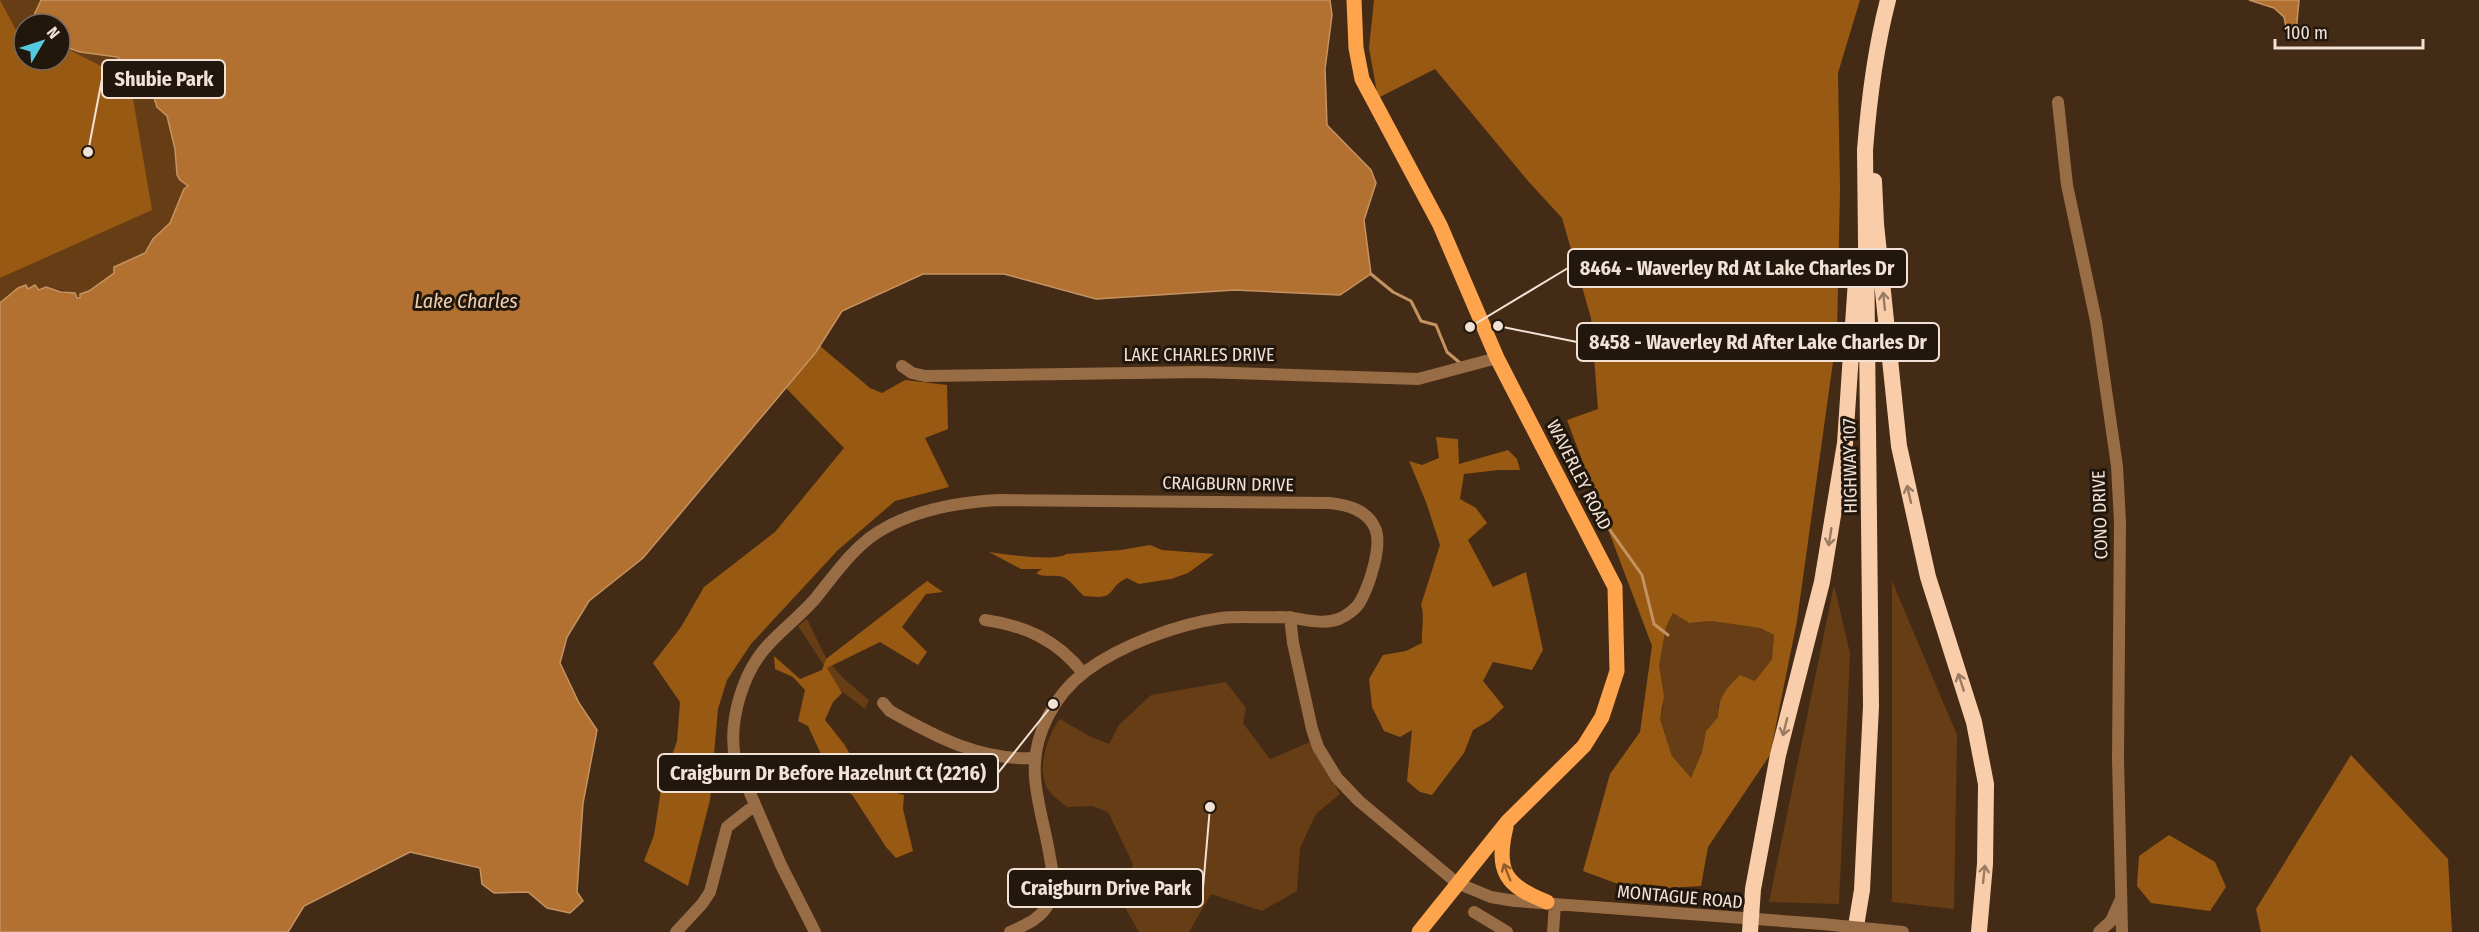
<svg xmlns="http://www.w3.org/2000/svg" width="2479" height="932" font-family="'Fira Sans Condensed',sans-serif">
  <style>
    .green { fill: #663d14 }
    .forest { fill: #985913; fill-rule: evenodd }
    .water { fill: #b27131; stroke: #c59362; stroke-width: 1.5 }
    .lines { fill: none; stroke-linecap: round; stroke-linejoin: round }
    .stream { stroke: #c59362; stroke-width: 3 }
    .minor { stroke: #986c45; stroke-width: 12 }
    .major { stroke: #fea44c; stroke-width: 15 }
    .highway { stroke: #f9cda9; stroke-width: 16 }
    .minor-bridge { stroke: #986c45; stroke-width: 12 }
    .oneway { stroke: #987b63 }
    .oneway2 { stroke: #905e2c }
    .labels { text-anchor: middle; stroke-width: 6; stroke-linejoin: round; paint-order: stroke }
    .street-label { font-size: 18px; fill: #f2e2d5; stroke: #22170d }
    .water-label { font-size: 20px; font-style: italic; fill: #f2ceb0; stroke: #22170d }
    .leader { fill: none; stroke: #f2e2d5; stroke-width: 2 }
    .callout-dot { fill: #f2e2d5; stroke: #22170d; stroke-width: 2 }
    .callout { fill: #22170d; stroke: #f2e2d5; stroke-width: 2 }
    .callout-label { font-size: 20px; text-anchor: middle; font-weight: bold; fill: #f2e2d5 }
  </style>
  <rect width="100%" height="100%" fill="#442b15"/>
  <path class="green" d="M0,0H41L32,21L30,24H24L21,41L24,45V60H60V45C69,48 78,52 87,53C97,55 109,54 119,58C138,68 150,101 166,114L175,149L177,175L180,180L188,185L170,223L153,239L146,253L114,268V273L81,298H77L75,293C62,291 51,286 39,290L33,286L28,289L24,285L0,303Z
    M1892,581L1957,735L1954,909L1892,902Z
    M1834,585L1850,653L1839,904L1769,902Z
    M1673,613L1689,623L1711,621L1760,628L1774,635L1772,659L1755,681L1718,704V717L1706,731L1702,752L1691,779L1672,756L1660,719L1663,707L1659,666L1666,627Z
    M807,619L827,660L844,679L869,700L865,709L840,690L798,626Z
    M1226,682L1246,708L1243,723L1270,759L1310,742L1340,794L1316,814L1300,848L1297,891L1262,911L1211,894L1189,932H1139L1124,906L1125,889L1133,864L1108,812L1092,806L1067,807C1061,802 1054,797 1049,791C1035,772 1047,735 1060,719L1089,736L1109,744L1119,725L1151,695Z"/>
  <path class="forest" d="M0,0L24,45V60H60V45L130,81L152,210L0,278Z
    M1374,0H1860L1838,73L1840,190L1837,333L1797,621L1770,755L1708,847L1701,886L1634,890L1583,871L1610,774L1640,732L1652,646L1567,420L1598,409L1591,318L1562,218L1528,181L1435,69L1378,98L1369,48ZM1673,613L1689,623L1711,621L1760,628L1774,635L1772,659L1755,681L1740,675C1726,688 1718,698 1718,717L1706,731L1702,752L1691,778L1672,756L1660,719L1664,696L1659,666L1666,627Z
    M820,346L870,388L882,393L905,380L947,385L948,429L925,438L949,487L895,501L838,550L751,644L727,680L718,709L710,800L688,886L644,861L654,835L662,783L677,741L680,702L653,663L681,627L704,587L775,532L844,448L786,388Z
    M1436,437L1458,439L1459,464L1508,450L1517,459L1520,470H1498L1464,474L1460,499L1476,508L1487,523L1468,540L1493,587L1526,572L1543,650L1532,670L1493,662L1483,681L1504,707L1489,721L1473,730L1464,753L1432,795L1420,792L1407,781L1412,730L1400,737L1384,731L1372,707L1369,679L1383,655L1406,651L1422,643C1421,631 1425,614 1421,605L1440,545L1426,502L1409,461L1422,465L1439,458Z
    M1150,545L1162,550L1214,554L1188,573L1171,579L1139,584L1127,578C1113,585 1117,587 1109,594C1103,599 1091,596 1084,596C1078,591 1072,582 1065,578C1056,573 1045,579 1036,573L1042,569H1021L989,552C1004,554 1056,562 1066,554L1121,550Z
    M927,581L943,592L926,594L902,627L927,652L918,665L880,642L827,668L842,693L833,702L825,720L844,744L859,769L889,791L904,795L903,809L913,851L896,858L886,847L853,796L847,790L838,791L808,726L798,721L805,690L793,677L775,669L774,656L800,679L822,670L826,659Z
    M2351,755L2448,859L2452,932H2261L2256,909Z
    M2169,835L2215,862L2226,887L2210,911L2151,903L2137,886L2139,856Z"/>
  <path class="water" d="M41,0H1330L1332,15L1325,69L1327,125L1371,170L1376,183L1364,220L1371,274L1340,295L1235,290L1096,299L1004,274H923L842,311L816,352L643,558L589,601L567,637L560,663L579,703L597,730L583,803L577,892L583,901L570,913L547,908L528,892L494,893L482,884L480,868L410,852L304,906L288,932H0V303L18,288L26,285L28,289L35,285L39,290L46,287L61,292L75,293L77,298H80V294L89,291L114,273V267L145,253L153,239L170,223L184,189L188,186L180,180L177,175L175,149L167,116L157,107L154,98L131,70L117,57L80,52L60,45V24H30Z
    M2249,0H2299L2296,33L2287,32L2284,17L2274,8Z"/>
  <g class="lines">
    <path class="stream" d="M1371,274L1393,292L1411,301L1421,321L1436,325L1447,352L1459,362
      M1590,502L1642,575L1654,624L1668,635"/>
    <path class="minor" d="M2058,102L2067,185L2096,321L2117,466L2120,522L2118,758L2122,932
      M902,366L912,373L925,376L1201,372L1418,379L1497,358
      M1290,617L1293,643L1312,729L1318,747L1337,778L1359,801L1457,883L1491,897L1515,901L1822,924
      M985,620C1026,626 1057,640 1083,673
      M883,703L890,711C936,737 981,761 1035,758
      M1474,912L1507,932
      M676,932L702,904L710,892L727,827L755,805
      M815,932L781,865L735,758C728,721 743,671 769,644C784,628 801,615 815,599C835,574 856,543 885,528C919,509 960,502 999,500L1330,503C1348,505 1367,510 1375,528C1383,545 1369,586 1360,602C1356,609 1346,616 1339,619C1319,626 1300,617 1280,617C1261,618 1240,616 1221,618C1178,624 1121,645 1086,671C1054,695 1032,736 1035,777C1037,805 1046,831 1050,858C1053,873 1056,888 1049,903C1041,919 1025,925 1010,932
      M1553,932L1555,904
      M2099,932L2111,921L2120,901"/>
    <path class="major" d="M1354,0L1356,48L1362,79L1440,225L1497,358L1615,587L1617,671L1602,717L1584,746L1508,821L1419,932
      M1506,827C1495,872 1506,886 1547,902"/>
    <path class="highway" d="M1874,181L1876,224L1899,446L1928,577L1974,722L1986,784L1985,864L1979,932
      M1750,932L1753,889L1778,755L1822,582L1845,443L1856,280
      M1855,932L1862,890L1871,706L1865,150C1869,99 1875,50 1888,0"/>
    <path class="minor-bridge" d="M1822,924L1903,932"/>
  </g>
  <defs><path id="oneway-shaft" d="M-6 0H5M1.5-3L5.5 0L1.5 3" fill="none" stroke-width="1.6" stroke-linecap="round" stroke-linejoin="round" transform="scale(1.5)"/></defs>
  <g class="oneway">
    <use href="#oneway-shaft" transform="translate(1884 301) rotate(-96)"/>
    <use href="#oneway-shaft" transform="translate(1909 494) rotate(-103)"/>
    <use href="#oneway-shaft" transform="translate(1830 537) rotate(99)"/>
    <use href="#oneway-shaft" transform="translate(1961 682) rotate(-108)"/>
    <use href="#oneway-shaft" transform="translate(1785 727) rotate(104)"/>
    <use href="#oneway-shaft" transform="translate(1984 874) rotate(-84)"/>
  </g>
  <use class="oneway2" href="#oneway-shaft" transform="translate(1507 872) rotate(-112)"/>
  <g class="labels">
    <g class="street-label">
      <text x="1199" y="361">LAKE CHARLES DRIVE</text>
      <text transform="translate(1850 466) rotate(-91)" y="6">HIGHWAY 107</text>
      <text transform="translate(1579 475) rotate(63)" y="6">WAVERLEY ROAD</text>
      <text transform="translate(1228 484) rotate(1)" y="6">CRAIGBURN DRIVE</text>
      <text transform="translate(2100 515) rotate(-92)" y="6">CONO DRIVE</text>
      <text transform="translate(1680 897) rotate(5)" y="6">MONTAGUE ROAD</text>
    </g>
    <g class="water-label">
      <text x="466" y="308">Lake Charles</text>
    </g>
  </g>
  <path class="leader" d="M88 152L102 79M1470 327L1568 268M1498 326L1577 342M1053 704L998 773M1210 807L1203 888"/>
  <g class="callout-dot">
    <circle cx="88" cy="152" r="6"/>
    <circle cx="1470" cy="327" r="6"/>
    <circle cx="1498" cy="326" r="6"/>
    <circle cx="1053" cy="704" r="6"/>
    <circle cx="1210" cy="807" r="6"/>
  </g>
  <g class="callout">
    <rect x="102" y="60" width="123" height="38" rx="6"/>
    <rect x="1568" y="249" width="339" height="38" rx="6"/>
    <rect x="1577" y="323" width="362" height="38" rx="6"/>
    <rect x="658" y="754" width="340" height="38" rx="6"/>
    <rect x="1008" y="869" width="195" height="38" rx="6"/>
  </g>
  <g class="callout-label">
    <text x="164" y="86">Shubie Park</text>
    <text x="1737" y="275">8464 - Waverley Rd At Lake Charles Dr</text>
    <text x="1758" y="349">8458 - Waverley Rd After Lake Charles Dr</text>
    <text x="828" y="780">Craigburn Dr Before Hazelnut Ct (2216)</text>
    <text x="1106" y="895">Craigburn Drive Park</text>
  </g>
  <g transform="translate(42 42) rotate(51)"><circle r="28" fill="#22170d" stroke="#75685d" stroke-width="1.5"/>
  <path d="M0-4.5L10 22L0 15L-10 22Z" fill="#55cadf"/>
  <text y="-9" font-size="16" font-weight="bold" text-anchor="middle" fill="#f2e2d5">N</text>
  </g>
  <path d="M2275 39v9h148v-9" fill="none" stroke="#f2e2d5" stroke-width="3"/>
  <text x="2284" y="39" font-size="18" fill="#f2e2d5" stroke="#22170d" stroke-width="4.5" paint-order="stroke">100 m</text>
</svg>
